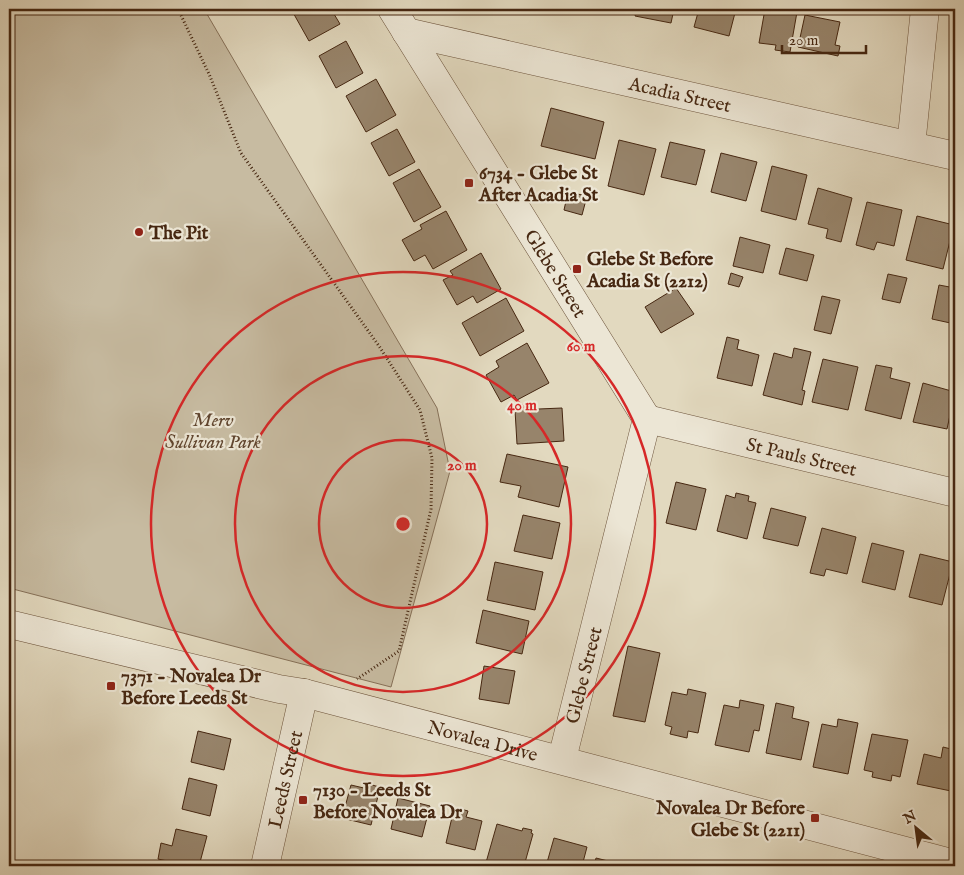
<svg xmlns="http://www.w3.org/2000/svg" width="964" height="875" font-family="'IM FELL English',serif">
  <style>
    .green { fill: #c7bba1; stroke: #867159 }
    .building { fill: #97846b; stroke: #462711 }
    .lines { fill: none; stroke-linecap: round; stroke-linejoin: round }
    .minor-casing { stroke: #6d543c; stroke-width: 29 }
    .path { stroke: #462711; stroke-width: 3; stroke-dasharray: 1 2.5; stroke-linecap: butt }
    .minor { stroke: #ece6d5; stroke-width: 28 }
    .ring { fill: none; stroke: #d62828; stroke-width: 2.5 }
    .poi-dot { fill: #8f2418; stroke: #ece6d5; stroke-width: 2 }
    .labels { text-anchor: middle; stroke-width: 4.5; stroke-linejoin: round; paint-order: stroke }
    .street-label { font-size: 19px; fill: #462711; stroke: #ece6d5 }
    .poi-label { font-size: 19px; font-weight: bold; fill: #462711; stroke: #ece6d5; text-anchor: start }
    .park-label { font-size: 19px; font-style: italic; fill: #60452e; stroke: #ece6d5 }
    .centre { fill: #d62828; stroke: #ece6d5; stroke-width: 2.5 }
    .ring-label { font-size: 15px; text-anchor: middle; font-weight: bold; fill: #d62828; stroke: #ece6d5; stroke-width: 4.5; stroke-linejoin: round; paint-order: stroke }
  </style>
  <rect width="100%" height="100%" fill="#e2d9bf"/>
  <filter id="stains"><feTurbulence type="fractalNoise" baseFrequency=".004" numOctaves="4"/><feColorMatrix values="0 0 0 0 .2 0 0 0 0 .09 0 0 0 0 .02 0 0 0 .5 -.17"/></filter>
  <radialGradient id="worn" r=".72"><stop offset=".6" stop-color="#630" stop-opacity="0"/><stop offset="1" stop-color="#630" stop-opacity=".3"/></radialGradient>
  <path class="green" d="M9,9H204L437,408L450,471L391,687L9,588Z"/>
  <path class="building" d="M291,9H331L340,24L309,41Z
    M637,9H674L671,23L635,16Z
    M699,9H736L729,36L694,27Z
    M765,9H784V10L797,12L790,52L775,50L776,45L759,43Z
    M805,15L840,22L835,45L840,46L838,56L798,47Z
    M346,41L363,73L336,88L319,56Z
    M376,79L396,115L366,132L346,96Z
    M551,108L604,122L595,159L541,146Z
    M397,129L415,162L389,176L371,143Z
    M619,140L656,149L644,195L608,186Z
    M670,142L705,150L696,185L661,177Z
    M721,153L757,162L746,201L711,192Z
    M772,166L807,175L796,220L761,211Z
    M419,169L441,207L414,222L393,183Z
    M818,188L852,198L841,242L826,238L828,229L808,224Z
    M568,192L587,196L582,215L564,210Z
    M867,202L902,210L894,246L877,242L874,250L856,245Z
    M446,211L467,250L433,269L425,255L414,261L402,240L422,229L420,225Z
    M917,216L954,225L943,269L906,260Z
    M740,237L770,245L763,273L733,266Z
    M786,248L814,255L807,281L779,274Z
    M481,253L501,289L477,303L473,296L457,305L443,280L453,275L450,271Z
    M731,273L743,277L739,287L728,284Z
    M888,274L907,278L900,303L882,299Z
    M939,285L955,288V324L932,319Z
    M676,288L694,314L661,333L645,307Z
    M822,296L840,300L831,334L814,330Z
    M506,298L524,331L480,356L462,323Z
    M727,337L739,340L737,349L759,355L752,386L717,378Z
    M527,343L549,383L517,400L514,395L501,402L486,375L499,367L496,361Z
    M794,348L811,352L802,390L805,391L802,405L763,395L774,353L792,358Z
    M823,359L858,367L848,410L812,402Z
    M876,365L892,368L890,378L910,383L901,419L865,410Z
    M923,383L955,392L947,429L913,422Z
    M562,408L564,441L517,444L515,410Z
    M507,454L568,467L559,507L518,497L521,486L500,482Z
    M676,482L706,489L696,530L666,523Z
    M736,493L749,496L748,501L756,503L747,539L717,531L726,495L735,498Z
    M771,508L806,517L798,546L763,538Z
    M523,515L560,523L552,559L514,551Z
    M822,528L856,537L847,574L826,569L824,576L810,573Z
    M872,543L904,551L895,590L862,582Z
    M920,554L953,562L942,605L909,597Z
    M495,562L543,572L535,610L487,600Z
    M483,610L529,621L522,654L476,643Z
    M628,646L660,653L645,722L613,716Z
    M484,666L515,671L509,704L479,699Z
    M688,689L706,693L698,733L688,731L687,738L670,734L672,727L665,725L672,692L687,695Z
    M740,700L764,705L759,731L754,730L749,752L715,745L724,705L739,708Z
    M776,703L794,707L792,718L809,722L801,760L766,753Z
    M838,719L858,723L848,774L813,767L822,724L837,727Z
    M198,731L231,739L224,770L191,762Z
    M872,734L908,740L900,777L892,775L891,781L872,777L873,772L864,770Z
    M943,747L955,750V770L951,791L917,784L924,754L941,758Z
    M189,778L217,785L210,816L182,809Z
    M369,784L379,787L377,792H379L371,825L342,818L351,785L368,789Z
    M398,798L430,806L422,837L391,829Z
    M457,808L468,811L466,817L482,821L475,850L446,843L453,813L456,814Z
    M497,824L522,831L523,828L532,830L531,833L533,834L524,866H485Z
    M176,829L207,836L199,866H190L158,859L161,843L172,846Z
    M554,838L587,847L582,866H546Z
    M596,858L616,863L615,865L620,866H594Z"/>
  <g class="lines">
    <defs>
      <g id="minor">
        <path id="s1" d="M392,9L647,419L562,759"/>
        <path id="s2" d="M406,32L955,156"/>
        <path d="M911,146L925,9"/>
        <path id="s3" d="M647,419L955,493"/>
        <path id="s4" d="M9,624L279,689L304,693L955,864"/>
        <path id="s5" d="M265,866L304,693"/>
      </g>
    </defs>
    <use href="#minor" class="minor-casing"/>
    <path class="path" d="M178,9L209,74L241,153L379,346L420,410L432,458L431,509L399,651L357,679"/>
    <use href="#minor" class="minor"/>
  </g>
  <g class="ring">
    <circle cx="403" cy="524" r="84"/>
    <circle cx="403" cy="524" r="168"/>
    <circle cx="403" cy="524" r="252"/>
  </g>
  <g class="poi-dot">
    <rect x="464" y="178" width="10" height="10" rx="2.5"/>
    <circle cx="139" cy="232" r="5"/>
    <rect x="572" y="264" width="10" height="10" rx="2.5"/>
    <rect x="106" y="681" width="10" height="10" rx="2.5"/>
    <rect x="298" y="795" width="10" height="10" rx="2.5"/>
    <rect x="810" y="813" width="10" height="10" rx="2.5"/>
  </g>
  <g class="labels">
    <g class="street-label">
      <text dy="7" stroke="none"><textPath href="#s2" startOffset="281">Acadia Street</textPath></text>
      <text dy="7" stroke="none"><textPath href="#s1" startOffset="311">Glebe Street</textPath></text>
      <text dy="7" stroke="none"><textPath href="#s3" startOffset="159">St Pauls Street</textPath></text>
      <text transform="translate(583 675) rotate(-76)" y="7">Glebe Street</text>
      <text dy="7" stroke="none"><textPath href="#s4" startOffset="488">Novalea Drive</textPath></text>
      <text dy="7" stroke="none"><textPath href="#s5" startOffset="89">Leeds Street</textPath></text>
    </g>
    <g class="poi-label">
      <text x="479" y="179">6734 - Glebe St<tspan x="479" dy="22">After Acadia St</tspan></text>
      <text x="149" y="239">The Pit</text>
      <text x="587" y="265">Glebe St Before<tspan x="587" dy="22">Acadia St (2212)</tspan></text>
      <text x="121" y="682">7371 - Novalea Dr<tspan x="121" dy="22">Before Leeds St</tspan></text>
      <text x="313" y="796">7130 - Leeds St<tspan x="313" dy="22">Before Novalea Dr</tspan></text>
      <text x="805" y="814" text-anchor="end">Novalea Dr Before<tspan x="805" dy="22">Glebe St (2211)</tspan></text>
    </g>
    <g class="park-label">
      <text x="213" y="426">Merv<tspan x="213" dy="22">Sullivan Park</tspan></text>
    </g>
  </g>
  <circle cx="403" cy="524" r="8" class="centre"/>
  <g class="ring-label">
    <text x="581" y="351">60 m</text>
    <text x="522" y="410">40 m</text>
    <text x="462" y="470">20 m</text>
  </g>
  <rect width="964" height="875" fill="none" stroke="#e2d9bf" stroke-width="30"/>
  <rect x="10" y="10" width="944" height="855" fill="none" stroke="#462711" stroke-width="2.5"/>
  <rect x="15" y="15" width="934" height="845" fill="none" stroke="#462711"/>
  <g transform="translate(916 828) rotate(331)" stroke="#ece6d5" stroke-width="4" paint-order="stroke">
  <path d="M0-4L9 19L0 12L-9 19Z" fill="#462711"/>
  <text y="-8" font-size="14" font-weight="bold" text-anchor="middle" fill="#462711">N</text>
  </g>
  <path d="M782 45v8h84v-8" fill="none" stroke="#462711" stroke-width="2.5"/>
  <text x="789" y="45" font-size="15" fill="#462711" stroke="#ece6d5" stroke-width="4" paint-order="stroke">20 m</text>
  <rect width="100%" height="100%" filter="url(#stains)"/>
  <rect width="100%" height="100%" fill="url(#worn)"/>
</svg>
